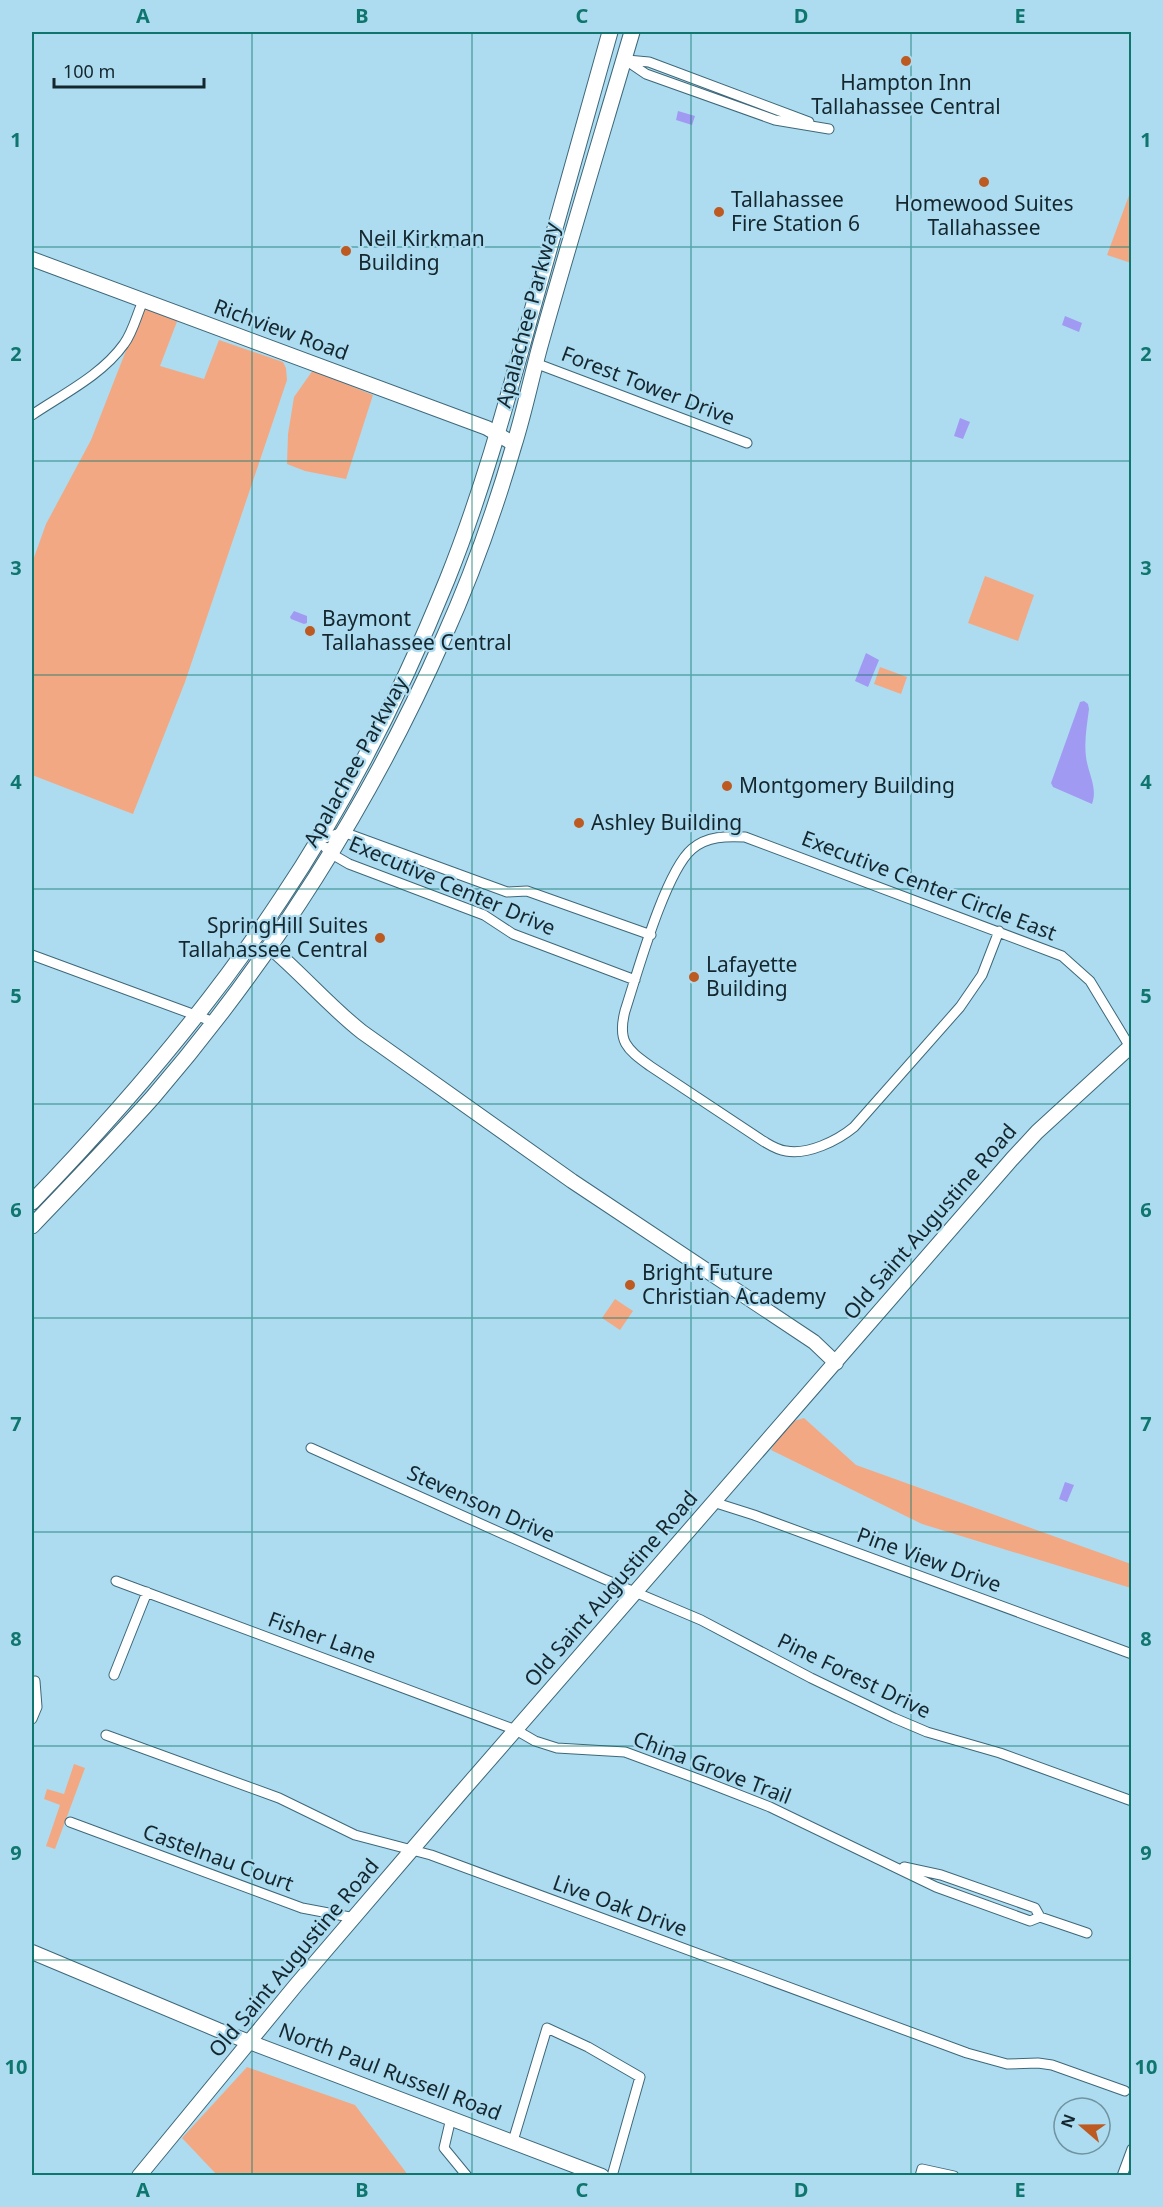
<svg xmlns="http://www.w3.org/2000/svg" width="1163" height="2207" font-family="'Noto Sans',sans-serif">
  <style>
    .green { fill: #f3a884 }
    .water { fill: #a19af2 }
    .lines { fill: none; stroke-linecap: round; stroke-linejoin: round }
    .street-casing { stroke: #3d687a; stroke-width: 11 }
    .secondary-casing { stroke: #3d687a; stroke-width: 16 }
    .primary-casing { stroke: #3d687a; stroke-width: 17 }
    .street { stroke: #fff; stroke-width: 9 }
    .secondary { stroke: #fff; stroke-width: 14 }
    .primary { stroke: #fff; stroke-width: 15 }
    .grid { fill: none; stroke: #0f766e; stroke-width: 1.5; stroke-opacity: 0.55 }
    .poi-dot { fill: #bd5a21; stroke: #addcf0; stroke-width: 2 }
    .labels { text-anchor: middle; stroke-width: 4.5; stroke-linejoin: round; paint-order: stroke }
    .poi-label { font-size: 21px; fill: #14262e; stroke: #addcf0; text-anchor: start }
    .street-label { font-size: 21px; fill: #14262e; stroke: #addcf0 }
    .neatline { fill: none; stroke: #0f766e; stroke-width: 2 }
    .grid-label { font-size: 20px; text-anchor: middle; font-weight: bold; fill: #0f766e }
  </style>
  <rect width="100%" height="100%" fill="#addcf0"/>
  <path class="green" d="M1131,190V263L1107,255Z
    M143,307L178,319L160,366L204,379L219,340L283,362L286,368L287,380L185,682L133,814L32,775V563L46,524L91,440Z
    M313,370L373,395L346,479L305,471L287,464L288,434L294,397Z
    M985,576L1034,595L1018,641L968,623Z
    M880,667L907,677L901,694L874,684Z
    M615,1299L633,1311L620,1330L602,1318Z
    M804,1418L856,1465L1131,1564V1588L922,1524L771,1450L787,1423Z
    M74,1764L85,1768L55,1849L46,1846L60,1805L44,1799L47,1789L64,1794Z
    M247,2067L355,2105L408,2175H217L182,2138Z"/>
  <path class="water" d="M678,111L695,116L692,125L676,120Z
    M1065,316L1082,323L1079,332L1062,325Z
    M960,418L970,422L963,439L954,436Z
    M294,611L307,616V623L304,624L291,619L290,617Z
    M866,653L879,660L868,687L855,681Z
    M1084,701L1088,704L1089,709C1087,725 1084,741 1086,757C1088,773 1098,788 1092,804L1053,787L1051,783L1080,702Z
    M1065,1482L1074,1485L1067,1502L1059,1499Z"/>
  <g class="lines">
    <defs>
      <path id="street" d="M624,59L646,74L775,120L829,129
        M627,60L649,62L809,122
        M535,363L747,443
        M32,415C63,394 102,375 124,344C133,332 137,314 143,301
        M999,931L982,975L960,1007L854,1127C837,1141 808,1155 786,1151C777,1150 770,1145 763,1141L650,1066C627,1049 617,1042 625,1011C637,974 665,872 692,849C707,836 727,836 745,837L1062,956L1090,981L1130,1047
        M32,955L214,1022
        M635,980L513,934L484,915L349,864L330,853L319,840L343,832L507,892L527,891L651,935
        M311,1448L604,1579L701,1620L811,1678L894,1718L927,1732L1000,1753L1132,1801
        M713,1502L754,1515L1132,1654
        M116,1581L516,1730L535,1741L557,1748L625,1752L706,1782L770,1807L936,1887L1030,1921L1040,1917
        M114,1675L147,1592
        M32,1719L37,1707L35,1681
        M106,1735L279,1798L355,1835L431,1855L967,2053L1007,2064L1038,2063L1052,2065L1125,2091
        M70,1822L302,1908L355,1918
        M904,1867L941,1875L1035,1908L1040,1917L1087,1933
        M451,2118L444,2148L467,2176
        M513,2141L547,2028L588,2047L640,2077L612,2176
        M920,2176L922,2169L954,2176
        M1122,2176L1132,2149"/>
      <path id="secondary" d="M32,259L487,428L514,444
        M270,947C302,974 329,1006 362,1032L572,1181L814,1342L836,1363
        M32,1952L218,2030L602,2176
        M139,2176L296,1985L458,1796L1012,1159L1037,1132L1132,1045"/>
      <path id="primary" d="M32,1202C123,1108 209,1008 281,899C348,799 402,691 447,580C486,483 512,382 540,282C563,198 587,115 610,32
        M32,1226C72,1184 114,1141 153,1097C271,960 371,803 444,637C472,575 495,510 514,445C525,410 532,374 542,339C571,236 602,134 632,32"/>
    </defs>
    <use href="#street" class="street-casing"/>
    <use href="#secondary" class="secondary-casing"/>
    <use href="#primary" class="primary-casing"/>
    <use href="#street" class="street"/>
    <use href="#secondary" class="secondary"/>
    <use href="#primary" class="primary"/>
  </g>
  <path class="grid" d="M252,32V2176M472,32V2176M691,32V2176M911,32V2176M32,247H1132M32,461H1132M32,675H1132M32,889H1132M32,1104H1132M32,1318H1132M32,1532H1132M32,1746H1132M32,1960H1132"/>
  <g class="poi-dot">
    <circle cx="906" cy="61" r="6"/>
    <circle cx="984" cy="182" r="6"/>
    <circle cx="719" cy="212" r="6"/>
    <circle cx="346" cy="251" r="6"/>
    <circle cx="310" cy="631" r="6"/>
    <circle cx="727" cy="786" r="6"/>
    <circle cx="579" cy="823" r="6"/>
    <circle cx="380" cy="938" r="6"/>
    <circle cx="694" cy="977" r="6"/>
    <circle cx="630" cy="1285" r="6"/>
  </g>
  <g class="labels">
    <g class="poi-label">
      <text x="906" y="90" text-anchor="middle">Hampton Inn<tspan x="906" dy="24">Tallahassee Central</tspan></text>
      <text x="731" y="207">Tallahassee<tspan x="731" dy="24">Fire Station 6</tspan></text>
      <text x="984" y="211" text-anchor="middle">Homewood Suites<tspan x="984" dy="24">Tallahassee</tspan></text>
      <text x="358" y="246">Neil Kirkman<tspan x="358" dy="24">Building</tspan></text>
      <text x="322" y="626">Baymont<tspan x="322" dy="24">Tallahassee Central</tspan></text>
      <text x="739" y="793">Montgomery Building</text>
      <text x="591" y="830">Ashley Building</text>
      <text x="368" y="933" text-anchor="end">SpringHill Suites<tspan x="368" dy="24">Tallahassee Central</tspan></text>
      <text x="706" y="972">Lafayette<tspan x="706" dy="24">Building</tspan></text>
      <text x="642" y="1280">Bright Future<tspan x="642" dy="24">Christian Academy</tspan></text>
    </g>
    <g class="street-label">
      <text transform="translate(528 315) rotate(-75)" y="7">Apalachee Parkway</text>
      <text transform="translate(281 330) rotate(20)" y="7">Richview Road</text>
      <text transform="translate(648 386) rotate(21)" y="7">Forest Tower Drive</text>
      <text transform="translate(356 762) rotate(-61)" y="7">Apalachee Parkway</text>
      <text transform="translate(452 886) rotate(23)" y="7">Executive Center Drive</text>
      <text transform="translate(929 886) rotate(21)" y="7">Executive Center Circle East</text>
      <text transform="translate(930 1222) rotate(-49)" y="7">Old Saint Augustine Road</text>
      <text transform="translate(481 1504) rotate(24)" y="7">Stevenson Drive</text>
      <text transform="translate(929 1560) rotate(20)" y="7">Pine View Drive</text>
      <text transform="translate(611 1589) rotate(-49)" y="7">Old Saint Augustine Road</text>
      <text transform="translate(322 1638) rotate(20)" y="7">Fisher Lane</text>
      <text transform="translate(854 1676) rotate(26)" y="7">Pine Forest Drive</text>
      <text transform="translate(712 1768) rotate(21)" y="7">China Grove Trail</text>
      <text transform="translate(218 1858) rotate(20)" y="7">Castelnau Court</text>
      <text transform="translate(620 1906) rotate(20)" y="7">Live Oak Drive</text>
      <text transform="translate(294 1958) rotate(-50)" y="7">Old Saint Augustine Road</text>
      <text transform="translate(390 2072) rotate(21)" y="7">North Paul Russell Road</text>
    </g>
  </g>
  <rect width="1163" height="2207" fill="none" stroke="#addcf0" stroke-width="66"/>
  <g transform="translate(1082 2126) rotate(290)"><circle r="28" fill="#addcf0" stroke="#7093a2" stroke-width="1.5"/>
  <path d="M0-4.5L10 22L0 15L-10 22Z" fill="#bd5a21"/>
  <text y="-9" font-size="16" font-weight="bold" text-anchor="middle" fill="#14262e">N</text>
  </g>
  <path d="M54 78v9h150v-9" fill="none" stroke="#14262e" stroke-width="3"/>
  <text x="63" y="78" font-size="18" fill="#14262e" stroke="#addcf0" stroke-width="4.5" paint-order="stroke">100 m</text>
  <rect x="33" y="33" width="1097" height="2141" class="neatline"/>
  <g class="grid-label">
    <text x="143" y="23">A</text>
    <text x="362" y="23">B</text>
    <text x="582" y="23">C</text>
    <text x="801" y="23">D</text>
    <text x="1020" y="23">E</text>
    <text x="16" y="147">1</text>
    <text x="1146" y="147">1</text>
    <text x="16" y="361">2</text>
    <text x="1146" y="361">2</text>
    <text x="16" y="575">3</text>
    <text x="1146" y="575">3</text>
    <text x="16" y="789">4</text>
    <text x="1146" y="789">4</text>
    <text x="16" y="1003">5</text>
    <text x="1146" y="1003">5</text>
    <text x="16" y="1217">6</text>
    <text x="1146" y="1217">6</text>
    <text x="16" y="1431">7</text>
    <text x="1146" y="1431">7</text>
    <text x="16" y="1646">8</text>
    <text x="1146" y="1646">8</text>
    <text x="16" y="1860">9</text>
    <text x="1146" y="1860">9</text>
    <text x="16" y="2074">10</text>
    <text x="1146" y="2074">10</text>
    <text x="143" y="2197">A</text>
    <text x="362" y="2197">B</text>
    <text x="582" y="2197">C</text>
    <text x="801" y="2197">D</text>
    <text x="1020" y="2197">E</text>
  </g>
</svg>
